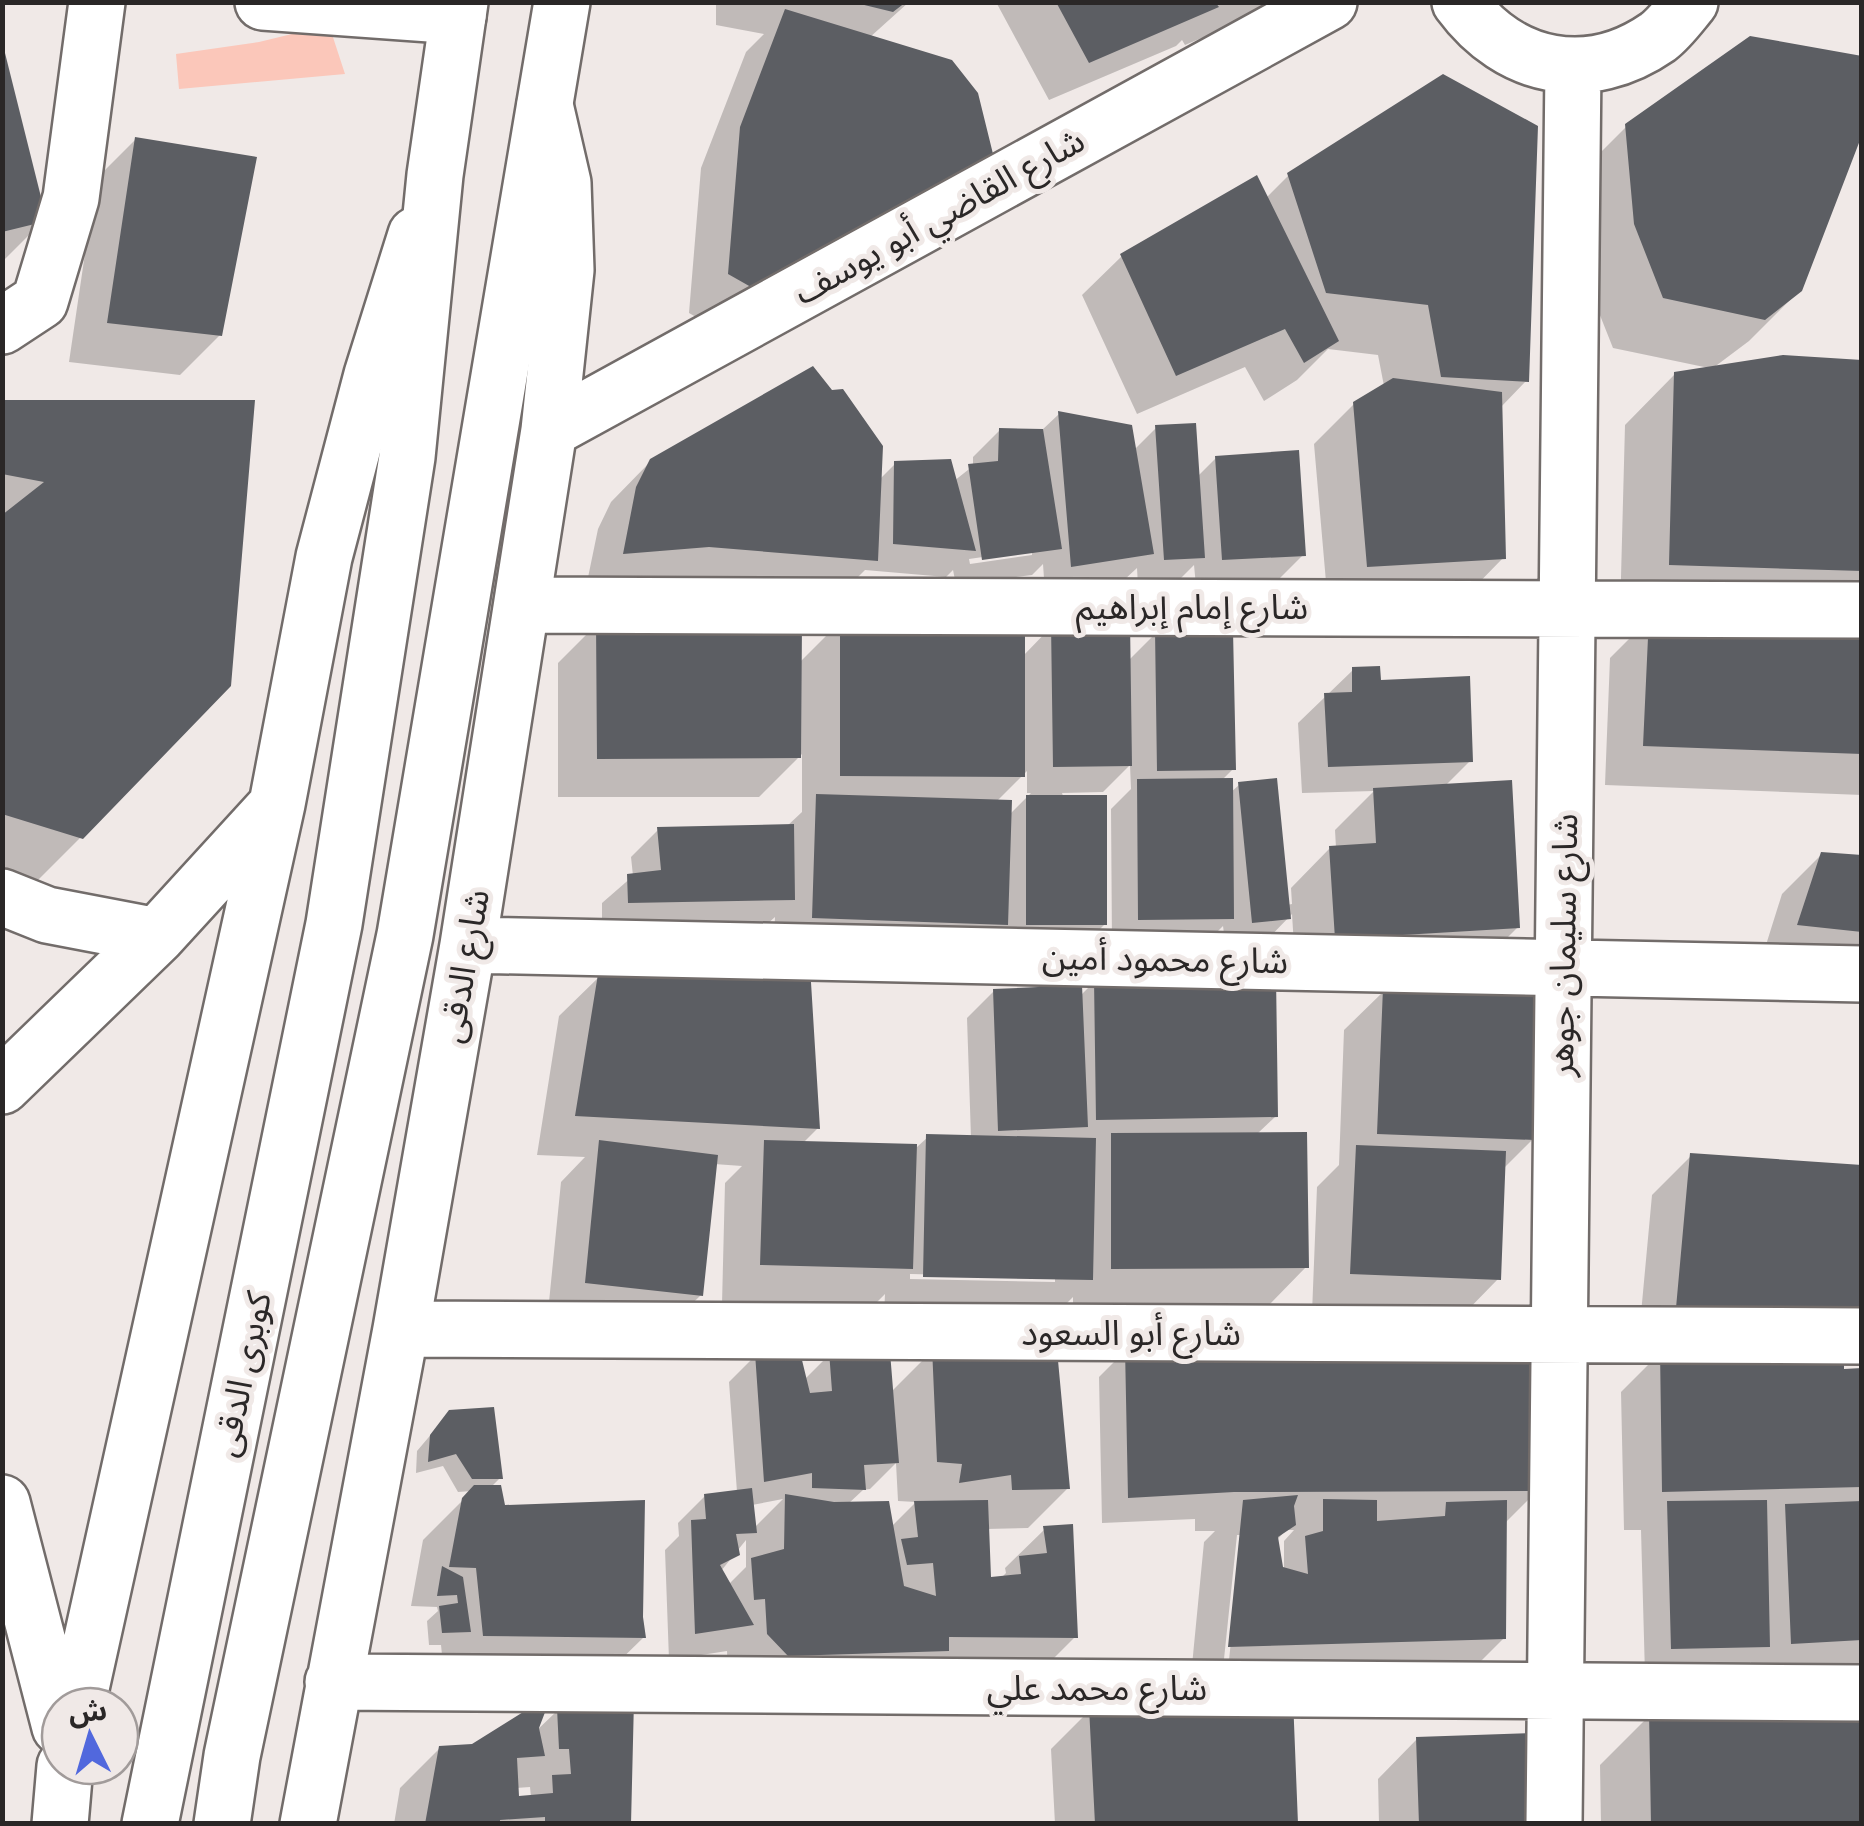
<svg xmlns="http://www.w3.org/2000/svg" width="1864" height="1826" font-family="Poppins,'Noto Sans Arabic',sans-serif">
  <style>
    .green { fill: #fbc7ba }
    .shadow { fill: #0003; fill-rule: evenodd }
    .building { fill: #5c5e63 }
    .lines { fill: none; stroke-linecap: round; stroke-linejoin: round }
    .minor-casing { stroke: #726c6a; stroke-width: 60 }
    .major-casing { stroke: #726c6a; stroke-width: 60 }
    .minor { stroke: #fff; stroke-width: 55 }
    .major { stroke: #fff; stroke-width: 55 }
    .labels { text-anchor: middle; stroke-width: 10; stroke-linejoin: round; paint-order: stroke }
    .street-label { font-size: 35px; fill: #2a2727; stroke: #f0e9e7 }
  </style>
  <rect width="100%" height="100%" fill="#f0e9e7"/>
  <path class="green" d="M329,25L345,74L179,89L176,54L259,42Z"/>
  <path class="shadow" d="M716,2H909L869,38L951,62L717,329L689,313L701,168L746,52L764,34L716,25Z
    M996,2H1286L1185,45L1182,40L1176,46L1049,100Z
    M2,45L44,220L2,262Z
    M1627,126L1800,290L1749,341L1713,368L1862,363V795L1605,785L1610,658L1652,616L1620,615L1625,425L1675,374L1709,368L1613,348L1584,275L1576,177Z
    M136,139L220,335L180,375L69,362L96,179Z
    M1289,175L1526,381L1500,408L1503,558L1464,598L1328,605L1314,444L1354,404L1384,386L1378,355L1328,349L1297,380L1264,401L1245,367L1137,414L1082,295L1122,256L1266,198Z
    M252,402L81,837L30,888L2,879V403Z
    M1059,414L1134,450L1156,428L1197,477L1216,458L1303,555L1276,582L1196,586L1194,565L1175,584L1138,586L1137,568L1124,580L1045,593L1043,564L1032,575L956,585L953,570L946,577L865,570L836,599L585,592L598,529L611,502L651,461L879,480L895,464L954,481L973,466V457L1000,430L1041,431ZM1032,550V555L970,564L969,559Z
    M841,621L1023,656L1052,626L1128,661L1156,633L1233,769L1222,780L1230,793L1239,785L1287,905L1292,904L1291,888L1330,848H1336L1335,830L1374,791L1302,793L1298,723L1353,670L1378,683L1470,761L1445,786L1518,927L1478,967L1296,978L1292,914L1262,945L1226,949L1223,926L1204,945L1112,946L1111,809L1131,789L1130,765L1103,792L1062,793L1105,924L1078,951L773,956L775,917L765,926L602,929V903L633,876L631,857L658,830L786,827L802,812V754L759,797H558V663L597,624L799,663ZM1027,771V793H1031L1009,815L996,802Z
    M1822,854L1862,858V975L1760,964L1782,894Z
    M599,977L818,1128L802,1144L917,1147L928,1137L971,1138L967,1018L994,991L1080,996L1095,981L1276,1116L1257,1134L1306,1267L1267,1307L1073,1308V1297L1051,1319L884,1315L885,1294L871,1308L722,1304L725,1183L742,1166L714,1164L701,1295L661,1334L547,1322L561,1182L585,1157L537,1155L559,1016ZM910,1274L1055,1277V1282L910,1279Z
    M1384,991L1533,1139L1503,1169L1498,1279L1459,1319L1312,1313L1317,1187L1339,1165L1344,1030Z
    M1691,1156L1862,1167V1345H1841L1842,1371H1862V1677L1752,1682L1751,1662L1740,1673L1645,1675L1641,1530H1624L1621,1392L1661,1352L1638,1346L1652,1195Z
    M933,1350L1068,1488L1028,1528L986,1529L989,1580L1000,1579L1006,1573L1005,1568L1045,1529L1075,1637L1036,1676L728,1674L727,1651L669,1660L665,1550L679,1536L678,1523L705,1496L737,1492L729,1382L756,1355L804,1380L830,1354L891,1392ZM896,1463L898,1501L916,1502L891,1527L848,1504L863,1490L870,1489ZM783,1499L754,1528L752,1505ZM746,1540V1567L728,1585L721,1571Z
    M1126,1350L1538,1490L1505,1523L1504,1638L1464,1678L1190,1686L1204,1542L1215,1531H1195V1519L1102,1523L1099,1377ZM1286,1530H1294L1284,1541V1570H1281L1276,1541ZM1237,1535H1242L1229,1660L1224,1659Z
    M450,1412L500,1478L490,1488L503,1508L640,1617L644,1637L604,1676L444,1674L441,1645H429L427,1621L438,1611L437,1607L411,1606L423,1540L472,1491L458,1492L443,1466L416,1473L417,1451Z
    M558,1710L629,1824H394L400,1788L440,1748L472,1746L533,1734ZM530,1787L531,1797L517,1799L516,1788Z
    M1090,1710L1296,1824H1055L1051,1749Z
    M1650,1715L1862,1824H1601L1600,1765Z
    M1417,1739L1532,1824H1379L1378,1779Z"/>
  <path class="building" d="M852,2H906L893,12Z
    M1056,2H1215L1219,7L1089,63Z
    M785,9L952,60L978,93L994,158L758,291L728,274L740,127Z
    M1750,36L1862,56V135L1802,291L1765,320L1663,298L1634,224L1625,124Z
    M2,41L47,221L2,232Z
    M1443,74L1538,126L1529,382L1441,377L1428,305L1326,293L1287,173Z
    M135,137L257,157L222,336L107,323Z
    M1257,175L1339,341L1304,363L1285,329L1176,376L1120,254Z
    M1783,355L1862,360V571L1669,565L1674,372Z
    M813,366L832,390L843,389L883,446L878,561L709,547L623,554L636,487L650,459Z
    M1393,378L1502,392L1506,559L1367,567L1353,402Z
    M2,400H255L231,686L83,839L2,814V515L44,482L2,474Z
    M1058,411L1132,425L1154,554L1071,567Z
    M1196,423L1205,558L1164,560L1155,425Z
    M999,428L1043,429L1062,549L982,560L968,464L998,461Z
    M1299,450L1306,556L1222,560L1215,456Z
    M951,459L976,551L893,544L894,461Z
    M1649,616L1862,624V754L1643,746Z
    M840,618H1025V777L840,776Z
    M596,621L802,622L801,758L597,759Z
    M1130,621L1132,766L1053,767L1051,623Z
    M1155,630H1233L1236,770L1157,771Z
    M1380,666L1381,680L1470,676L1473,762L1328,767L1324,693L1352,692V667Z
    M1233,778L1234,919L1138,920L1137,779Z
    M1277,778L1291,919L1252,923L1238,782Z
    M1512,780L1520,928L1335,939L1329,846L1376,843L1373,788Z
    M816,794L1012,800L1008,925L812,918Z
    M1026,795H1107V925H1026Z
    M794,824L795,900L628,903L627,874L661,870L657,827Z
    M1821,852L1862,855V932L1797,925Z
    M810,966L820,1129L575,1116L598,974Z
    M1276,976L1278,1117L1096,1120L1094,979Z
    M1082,985L1088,1127L998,1131L993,989Z
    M1383,988L1542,995L1535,1140L1377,1134Z
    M1307,1132L1309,1268L1111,1269V1133Z
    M926,1134L1096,1138L1093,1280L923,1277Z
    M599,1140L718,1155L703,1296L585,1283Z
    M764,1140L917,1144L913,1269L760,1265Z
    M1356,1145L1506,1151L1501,1280L1350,1274Z
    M1690,1153L1862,1165V1306L1676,1308Z
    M1056,1339L1070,1489L1012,1490L1011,1475L959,1483L962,1464L937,1462L932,1347Z
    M1844,1346V1369L1862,1368V1487L1662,1492L1660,1350Z
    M1125,1348L1540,1350V1491L1234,1492L1128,1498Z
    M829,1351L890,1352L899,1463L864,1465L866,1490L812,1488V1473L764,1482L755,1353L801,1356L810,1393L832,1391Z
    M494,1407L503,1479H472L456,1454L428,1462L430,1435L449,1410Z
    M474,1485H501L505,1505L645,1500L643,1617L646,1638L483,1636L476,1568L449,1567L462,1498Z
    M752,1488L757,1533L736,1534L740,1555L720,1565L754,1625L695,1634L691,1520L706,1519L704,1494Z
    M785,1494L834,1502L889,1501L904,1586L936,1596L933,1563L907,1565L901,1539L918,1537L914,1501L988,1500L991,1577L1021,1574L1019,1556L1047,1553L1043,1526L1073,1524L1078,1638L949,1637V1651L788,1656L767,1634L765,1599L754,1600L751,1558L784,1549Z
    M1298,1495L1294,1506L1296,1525L1278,1537L1283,1567L1308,1574L1305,1536L1323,1531V1499L1377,1500V1521L1445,1516L1446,1502L1507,1500L1506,1639L1228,1647L1243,1500Z
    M1767,1500L1770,1647L1671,1649L1667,1501Z
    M1862,1501V1640L1791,1644L1785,1504Z
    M442,1566L463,1577L471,1632L442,1633L439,1606L458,1603L457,1595L437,1596Z
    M552,1694L539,1728L545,1756L517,1758L519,1796L553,1793L552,1775L571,1774L569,1749H559L557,1708L634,1700L631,1824H545V1817L500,1820V1824H425L439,1746L472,1744Z
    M1293,1698L1298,1824H1095L1089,1707Z
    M1862,1709V1824H1651L1649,1712Z
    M1531,1733L1534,1824H1419L1416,1737Z"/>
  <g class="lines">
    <defs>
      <path id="minor" d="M263,2L458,16
        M1460,2C1510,70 1589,85 1658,37C1670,28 1680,14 1690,2
        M2,326L40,301L71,198L97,2
        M549,430L1329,2
        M523,605L1862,610
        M2,897L47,915L157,936L275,807
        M468,945L1862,974
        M2,1086L157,936
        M401,1329L1862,1336
        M2,1503L60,1727
        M333,1682L1862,1693
        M77,1706L277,804L324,557L372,375L416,235
        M60,1824L65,1766
        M308,1824L401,1329L468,945L549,430L566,270L563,183L545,105
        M1554,1824L1573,66"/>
      <path id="major" d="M150,1824L334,924L407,457L435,175L460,2
        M222,1824L232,1756L405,935L562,2"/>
    </defs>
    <use href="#minor" class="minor-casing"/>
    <use href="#major" class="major-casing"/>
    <use href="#minor" class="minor"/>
    <use href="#major" class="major"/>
  </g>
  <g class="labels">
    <g class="street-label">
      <text transform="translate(939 216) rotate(-29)" y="12">شارع القاضي أبو يوسف</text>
      <text x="1192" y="619">شارع إمام إبراهيم</text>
      <text transform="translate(1563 945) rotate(-89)" y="12">شارع سليمان جوهر</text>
      <text transform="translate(1165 959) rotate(1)" y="12">شارع محمود أمين</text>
      <text transform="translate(464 966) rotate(-80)" y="12">شارع الدقى</text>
      <text x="1131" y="1345">شارع أبو السعود</text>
      <text transform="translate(242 1374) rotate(-78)" y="12">كوبرى الدقى</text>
      <text x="1097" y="1700">شارع محمد علي</text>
    </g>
  </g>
  <rect width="1864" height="1826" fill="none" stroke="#2a2727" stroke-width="10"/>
  <g transform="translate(90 1736) rotate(355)"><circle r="48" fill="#f0e9e7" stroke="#a19b9a" stroke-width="2.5"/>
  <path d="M0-8L18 38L0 25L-18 38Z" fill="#5168dd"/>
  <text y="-15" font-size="28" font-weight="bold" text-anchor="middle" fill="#2a2727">ش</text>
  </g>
</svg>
